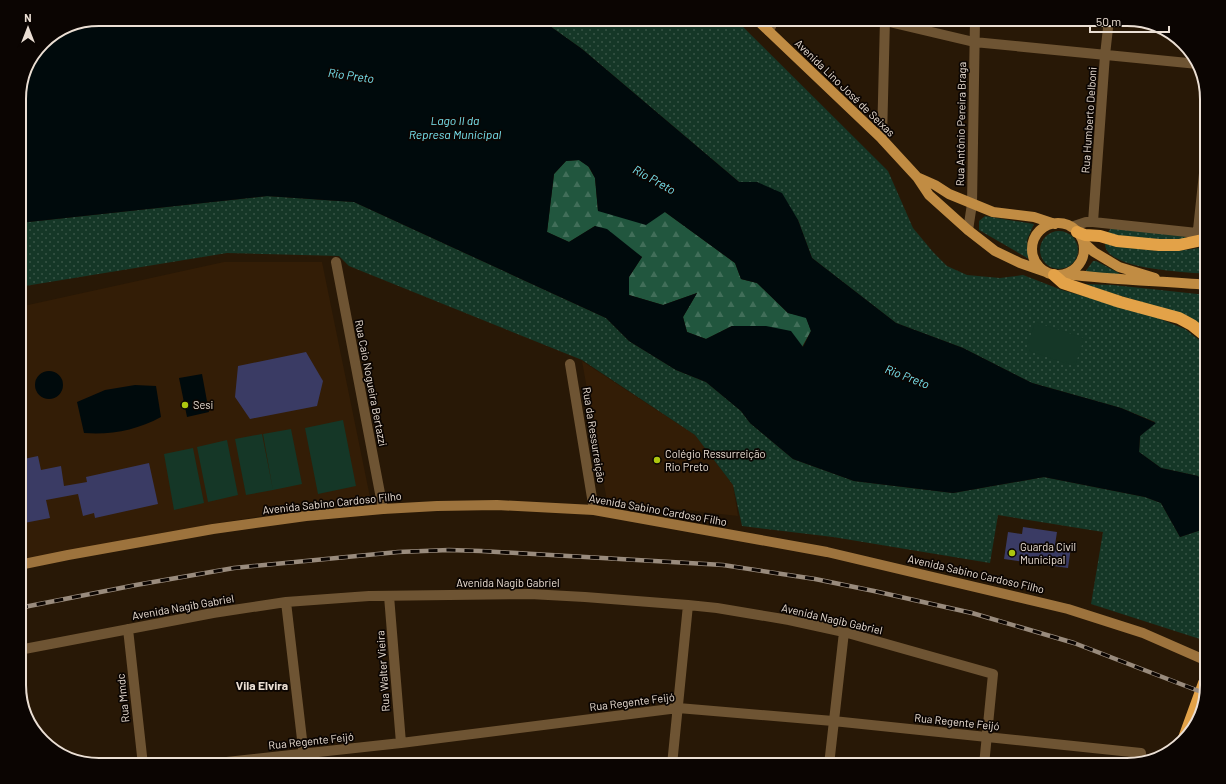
<svg xmlns="http://www.w3.org/2000/svg" width="1226" height="784" font-family="Barlow,sans-serif">
  <style>
    .built { fill: #331d06 }
    .grass { fill: url(#grass-dots) }
    .forest { fill: url(#forest-firs) }
    .garden { fill: #153727 }
    .water { fill: #000a0c; fill-rule: evenodd }
    .building { fill: #3a3b64 }
    .lines { fill: none; stroke-linecap: round; stroke-linejoin: round }
    .minor { stroke: #6e5433; stroke-width: 10 }
    .secondary { stroke: #9d733d; stroke-width: 10 }
    .primary { stroke: #c18c43; stroke-width: 10 }
    .motorway { stroke: #e3a248; stroke-width: 12 }
    .rail-casing { stroke: #998b7d; stroke-width: 4.5 }
    .rail { stroke: #0b0502; stroke-width: 3; stroke-dasharray: 9; stroke-linecap: butt }
    .poi-dot { fill: #adc60f; stroke: #0b0502; stroke-width: 1.5 }
    .labels { text-anchor: middle; stroke-width: 3.5; stroke-linejoin: round; paint-order: stroke }
    .street-label { font-size: 11px; fill: #ebdfd4; stroke: #0b0502 }
    .poi-label { font-size: 11px; fill: #ebdfd4; stroke: #0b0502; text-anchor: start }
    .water-label { font-size: 12px; font-style: italic; fill: #79e4f0; stroke: #0b0502 }
    .neighbourhood-label { font-size: 12px; font-weight: bold; fill: #ebdfd4; stroke: #0b0502 }
    .rim { fill: none; stroke: #ebdfd4; stroke-width: 2 }
  </style>
  <defs>
    <pattern id="grass-dots" width="8" height="8" patternUnits="userSpaceOnUse"><rect width="8" height="8" fill="#153727"/><path d="M2 2h.1M6 6h.1" fill="none" stroke="#375445" stroke-width="1.8" stroke-linecap="round"/></pattern>
    <pattern id="forest-firs" width="22" height="20" patternUnits="userSpaceOnUse"><rect width="22" height="20" fill="#21563e"/><path d="M5 1l3.5 6h-7zM16 11l3.5 6h-7z" fill="#416e59"/></pattern>
  </defs>
  <rect width="100%" height="100%" fill="#281806"/>
  <path class="built" d="M224,262H322L371,502L307,509L212,524L19,560V307Z
    M582,361L695,435L733,485L738,516L607,501Z"/>
  <path class="grass" d="M540,19H735L888,171L913,228L933,252L947,266L967,275L1000,278L1023,275L1062,290L1153,316L1185,329L1207,346V487L1198,476L1161,468L1139,452L1140,436L1155,422L1121,408L1032,383L963,348L896,323L812,258L798,220L757,182H739L582,49Z
    M267,196L354,202L606,318L629,341L676,370L706,382L741,411L750,423L793,459L854,481L953,493L1044,477L1145,497L1161,503L1180,537L1207,528V596L1203,640L1091,604L1103,532L998,515L990,563L833,537L742,526L733,485L695,435L582,360L349,266L339,256L227,253L19,287V223Z
    M985,216L1034,224L1027,240L1029,259L979,230V221Z
    M1111,228L1186,236L1184,241L1106,235Z
    M1040 250a19 19 0 1 1 38 0a19 19 0 1 1-38 0Z
    M1105,243C1139,250 1173,255 1207,246V274C1189,272 1103,270 1105,243Z
    M1093,261H1096L1119,273V276L1085,272Z
    M1086,284L1113,285L1207,295V329L1188,316L1085,285Z"/>
  <path class="forest" d="M579,160L588,166L595,178L598,211L665,212L735,263L741,279L757,283L788,313L806,317L811,331L802,347L732,326L706,339L687,332L683,317L697,293L663,305L629,295V277L642,257L595,226L569,242L547,232L554,174L566,161Z"/>
  <path class="garden" d="M1035,322L1084,338L1075,366L1026,350Z
    M343,420L356,486L318,494L305,428Z
    M291,429L302,484L273,490L263,434Z
    M262,434L273,490L246,495L235,439Z
    M227,440L238,495L208,502L197,447Z
    M193,448L204,503L174,510L164,454Z"/>
  <path class="water" d="M99,19H540L582,49L739,182H757L782,193L798,220L812,258L896,323L963,348L1032,383L1121,408L1156,423L1140,436L1139,452L1161,468L1198,476L1207,487V528L1180,537L1161,503L1145,497L1044,477L953,493L854,481L793,459L750,423L741,411L706,382L676,370L629,341L606,318L354,202L267,196L19,223V94L25,68L43,42L69,25ZM579,160L589,167L595,178L598,211L646,225L665,212L735,263L741,279L757,283L788,313L806,318L811,331L803,347L791,331L766,326H732L706,339L687,332L683,317L697,293L663,305L629,295V277L642,257L607,229L595,226L569,242L547,232L554,174L566,161Z
    M35 385a14 14 0 1 1 28 0a14 14 0 1 1-28 0Z
    M202,374L209,412L187,417L179,378Z
    M135,385L156,386L161,417C137,430 112,435 84,433L77,402L105,390Z"/>
  <path class="building" d="M306,352L323,381L317,406L250,419L235,397L238,366Z
    M38,456L41,470L61,466L64,486L87,482L86,477L149,463L158,504L95,518L94,513L83,516L78,494L46,500L50,518L19,524V460Z
    M1023,527L1057,532L1055,545L1071,547L1068,568L1004,559L1008,532L1022,534Z"/>
  <g class="lines">
    <path class="minor" d="M882,19L885,21L974,42L1198,64
      M769,31L774,19
      M882,139L885,19
      M1093,222L1105,55L1109,19
      M1071,227L1086,222H1093L1197,233
      M968,230L972,204L975,19
      M1197,239L1207,145
      M336,262L383,509
      M570,364L594,510
      M389,596L401,743
      M286,602L305,765
      M128,629L143,765
      M19,650L213,613L286,602L369,596L530,594L585,597L688,605L717,608L789,620L844,632L993,674L984,765
      M199,765L401,743L678,708L833,721L1141,753L1140,762
      M672,765L688,605
      M829,765L844,632"/>
    <path class="secondary" d="M19,565L68,555L213,529L306,516L383,509L437,506L497,505L594,510L827,552L1068,609L1143,633L1207,661"/>
    <path class="primary" d="M756,19L882,139L917,177L929,195L968,230L995,251L1020,263L1046,272
      M917,177L935,185L949,194L993,212L1034,217L1055,224
      M1032 249a26 26 0 1 1 52 0a26 26 0 1 1-52 0Z
      M1083,242L1094,252L1119,267L1155,278
      M1066,274C1113,280 1160,281 1207,285"/>
    <path class="motorway" d="M1077,232L1085,235L1100,236L1117,241L1159,245H1179L1207,239
      M1054,275L1063,283L1120,302L1179,318L1192,325L1207,337
      M1184,738L1204,683L1207,678"/>
    <defs>
      <path id="rail" d="M19,608L136,585L234,568L398,552L449,550L481,551L723,565L815,579L874,591L972,613L1074,643L1204,693"/>
    </defs>
    <use href="#rail" class="rail-casing"/>
    <use href="#rail" class="rail"/>
  </g>
  <g class="poi-dot">
    <circle cx="185" cy="405" r="4"/>
    <circle cx="657" cy="460" r="4"/>
    <circle cx="1012" cy="553" r="4"/>
  </g>
  <g class="labels">
    <g class="street-label">
      <text transform="translate(845 88) rotate(44)" y="4">Avenida Lino José de Seixas</text>
      <text transform="translate(1089 120) rotate(-86)" y="4">Rua Humberto Delboni</text>
      <text transform="translate(961 124) rotate(-89)" y="4">Rua Antônio Pereira Braga</text>
      <text transform="translate(371 383) rotate(79)" y="4">Rua Caio Nogueira Bertazzi</text>
      <text transform="translate(594 435) rotate(81)" y="4">Rua da Ressurreição</text>
      <text transform="translate(332 503) rotate(-6)" y="4">Avenida Sabino Cardoso Filho</text>
      <text transform="translate(658 510) rotate(10)" y="4">Avenida Sabino Cardoso Filho</text>
      <text transform="translate(976 574) rotate(13)" y="4">Avenida Sabino Cardoso Filho</text>
      <text x="508" y="587">Avenida Nagib Gabriel</text>
      <text transform="translate(183 607) rotate(-10)" y="4">Avenida Nagib Gabriel</text>
      <text transform="translate(832 619) rotate(13)" y="4">Avenida Nagib Gabriel</text>
      <text transform="translate(383 671) rotate(-94)" y="4">Rua Walter Vieira</text>
      <text transform="translate(123 698) rotate(-96)" y="4">Rua Mmdc</text>
      <text transform="translate(632 702) rotate(-7)" y="4">Rua Regente Feijó</text>
      <text transform="translate(957 722) rotate(6)" y="4">Rua Regente Feijó</text>
      <text transform="translate(311 741) rotate(-6)" y="4">Rua Regente Feijó</text>
    </g>
    <g class="poi-label">
      <text x="193" y="409">Sesi</text>
      <text x="665" y="458">Colégio Ressurreição<tspan x="665" dy="13">Rio Preto</tspan></text>
      <text x="1020" y="551">Guarda Civil<tspan x="1020" dy="13">Municipal</tspan></text>
    </g>
    <g class="water-label">
      <text transform="translate(351 76) rotate(8)" y="4">Rio Preto</text>
      <text x="455" y="125">Lago II da<tspan x="455" dy="14">Represa Municipal</tspan></text>
      <text transform="translate(654 180) rotate(29)" y="4">Rio Preto</text>
      <text transform="translate(907 377) rotate(21)" y="4">Rio Preto</text>
    </g>
    <g class="neighbourhood-label">
      <text x="262" y="690">Vila Elvira</text>
    </g>
  </g>
  <path d="M0 0H1226V784H0ZM99 26H1127A73 73 0 0 1 1200 99V685A73 73 0 0 1 1127 758H99A73 73 0 0 1 26 685V99A73 73 0 0 1 99 26Z" fill="#0b0502" fill-rule="evenodd"/>
  <path class="rim" d="M99 26H1127A73 73 0 0 1 1200 99V685A73 73 0 0 1 1127 758H99A73 73 0 0 1 26 685V99A73 73 0 0 1 99 26Z"/>
  <g transform="translate(28 28)" stroke="#0b0502" stroke-width="3" paint-order="stroke">
  <path d="M0-3L7 15L0 10L-7 15Z" fill="#ebdfd4"/>
  <text y="-6" font-size="11" font-weight="bold" text-anchor="middle" fill="#ebdfd4">N</text>
  </g>
  <path d="M1090 26v6h79v-6" fill="none" stroke="#ebdfd4" stroke-width="2"/>
  <text x="1096" y="26" font-size="12" fill="#ebdfd4" stroke="#0b0502" stroke-width="3" paint-order="stroke">50 m</text>
</svg>
